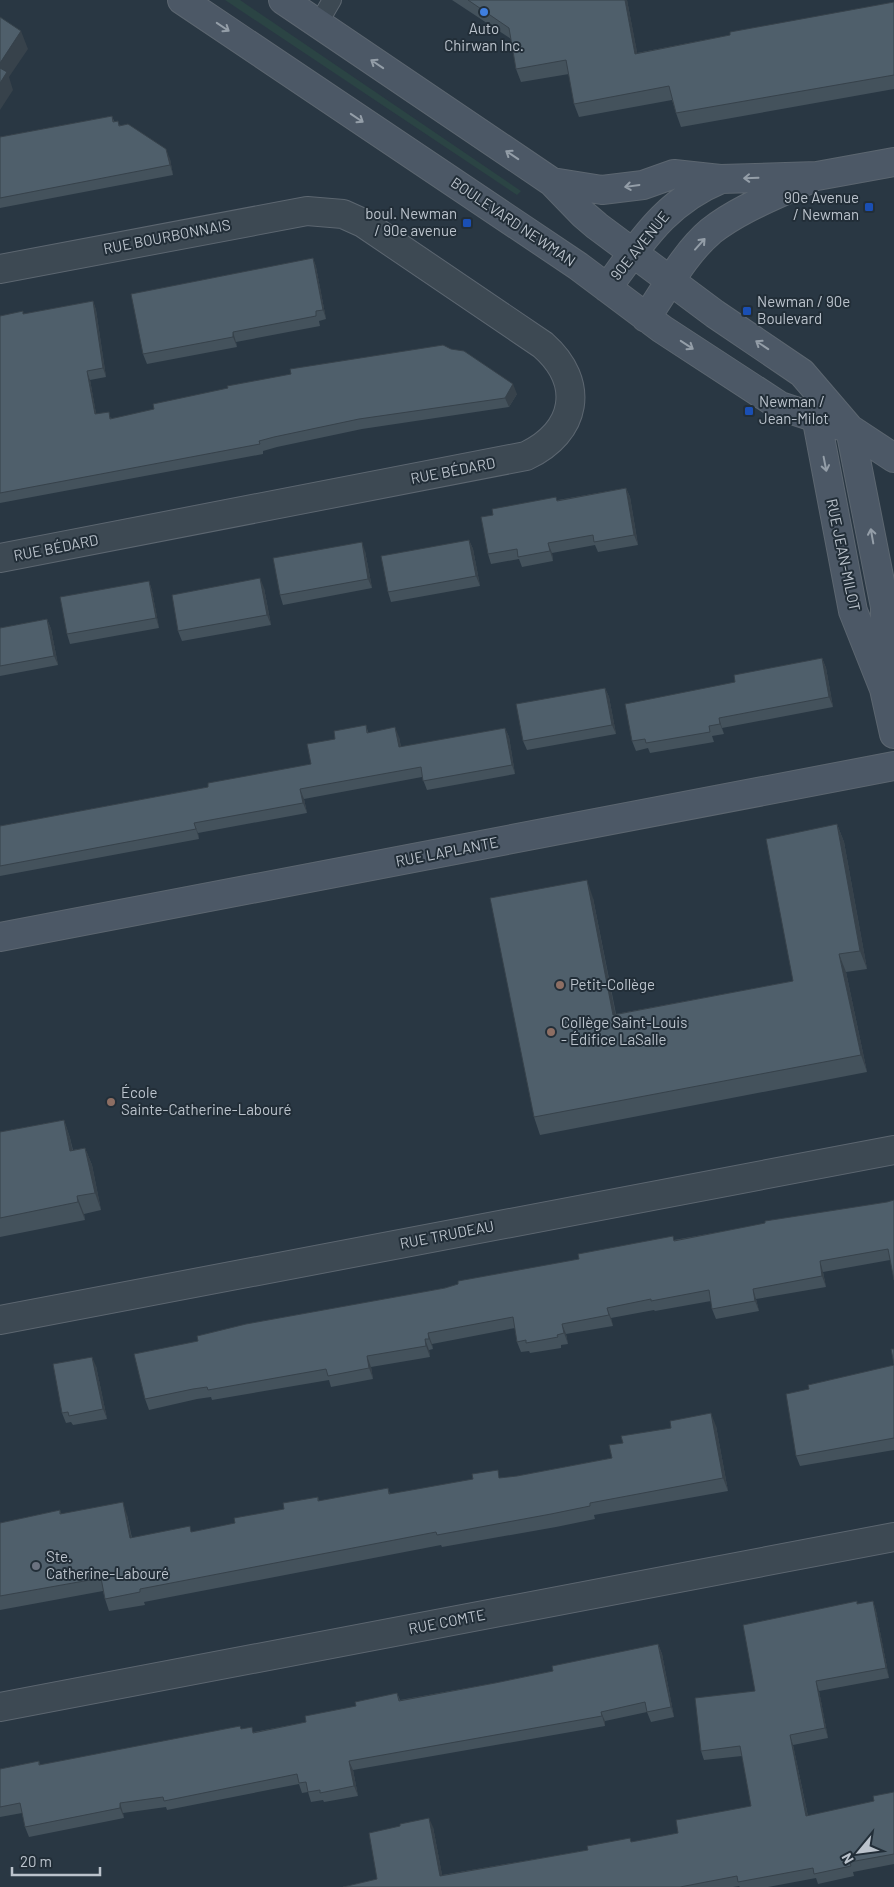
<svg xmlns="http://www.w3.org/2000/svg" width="894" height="1887" font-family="Barlow,sans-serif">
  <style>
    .green { fill: #2b4444 }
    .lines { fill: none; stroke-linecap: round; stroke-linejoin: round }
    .lane-casing { stroke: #5c6670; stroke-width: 20 }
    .street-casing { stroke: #5c6670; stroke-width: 30 }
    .secondary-casing { stroke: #5c6670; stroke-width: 30 }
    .lane { stroke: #3d4953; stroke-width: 18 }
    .street { stroke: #3d4953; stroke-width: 28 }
    .secondary { stroke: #4c5866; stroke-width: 28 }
    .wall { fill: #44525c }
    .shaded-wall { fill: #37424b }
    .building { fill: #4f5f6b; stroke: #37424b }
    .oneway { stroke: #949ea8 }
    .shop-dot { fill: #3f7fe0; stroke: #222e38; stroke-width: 2 }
    .transit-dot { fill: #1a4fb4; stroke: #222e38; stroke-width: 2 }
    .education-dot { fill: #8d6e63; stroke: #222e38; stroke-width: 2 }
    .worship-dot { fill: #6b7280; stroke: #222e38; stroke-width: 2 }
    .labels { text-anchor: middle; stroke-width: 4; stroke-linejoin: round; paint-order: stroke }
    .poi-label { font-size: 15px; fill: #bbc3cc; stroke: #222e38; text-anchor: start }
    .street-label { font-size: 15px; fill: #bbc3cc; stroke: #222e38 }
  </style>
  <rect width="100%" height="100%" fill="#293743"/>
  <path class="green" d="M225,0H240L521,191L517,195Z"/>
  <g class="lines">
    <defs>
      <path id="lane" d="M318,24L332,0"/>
      <path id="street" d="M0,269L307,211L343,214L363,223L543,345C586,383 577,432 526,456L0,558
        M0,1320L894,1150
        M0,1707L894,1537"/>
      <path id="secondary" d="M182,0L578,266L662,329L780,406L850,429L894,458
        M283,0L552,182L583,214L597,226L715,314L802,373L850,429L885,607L884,689
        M552,182L602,190L643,185L674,174L720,179
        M607,288C642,241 665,202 721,179L817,176L894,162
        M646,318C666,289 684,254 711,231C739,209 774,196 806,181
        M816,416L853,611L884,689L894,734
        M0,937L894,766"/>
    </defs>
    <use href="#lane" class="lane-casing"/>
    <use href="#street" class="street-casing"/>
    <use href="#secondary" class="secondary-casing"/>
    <use href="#lane" class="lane"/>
    <use href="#street" class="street"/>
    <use href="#secondary" class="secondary"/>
  </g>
  <path class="wall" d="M452,0H627L637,53L730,35L894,2V89L681,127L676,113L672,100L579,117L574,104L569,74L521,82L516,69L511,39Z
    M112,116L114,121L170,159L173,175L0,208V137Z
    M313,258L316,267L326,319L319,321L320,326L236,342L237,347L147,364L143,354Z
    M93,301L96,310L106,377L90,380L96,414L112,418L517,394L509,407L362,429L277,447L263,451V454L0,503V316L24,314Z
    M626,488L630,497L638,545L598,552L595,545L552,553L553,561L522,567L519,559L491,564L488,554L558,500Z
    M469,540L473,549L480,586L391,602L388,592Z
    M365,551L372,588L283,605L280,595Z
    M149,581L152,591L159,628L70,644L67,634Z
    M264,588L271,625L182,641L178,631Z
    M47,619L51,629L58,665L0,676V628Z
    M822,658L826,668L833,707L722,728L724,734L712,736L714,742L650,753L648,748L636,751L632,741L735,682Z
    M605,688L609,697L616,734L527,750L523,741Z
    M366,725L368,732L399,737L401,747L505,728L509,737L515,774L427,790L422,777L304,799L307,813L198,833L199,839L0,876V826L208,787L311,764L335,739Z
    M837,824L844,842L867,969L846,972L867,1072L540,1135L534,1117L593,898L616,1014L793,981Z
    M64,1120L70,1138L73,1150L85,1148L92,1165L101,1210L84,1214L85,1220L0,1237V1132Z
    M887,1202L890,1260L823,1272L826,1287L756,1299L759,1311L716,1319L712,1309L711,1301L655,1311L654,1310L611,1318L613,1326L566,1334L568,1344L561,1345V1348L530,1353L529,1351L521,1352L517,1342L515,1328L432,1344L433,1349L429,1350L430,1357L371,1367L373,1379L331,1387L329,1380L212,1400L211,1397L197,1399L149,1410L145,1399L198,1341L579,1259L674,1240Z
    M894,1365V1450L800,1466L796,1456L809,1389Z
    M96,1366L107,1419L73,1425L71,1422L66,1423L62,1413Z
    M716,1426L728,1491L594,1515L595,1519L556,1527L442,1547L441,1545L144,1602L145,1605L109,1611L105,1599L103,1591L0,1610V1523L60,1510L61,1514L127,1515L132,1538L192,1532L235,1523L284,1509L318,1497L319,1501L388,1488L390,1494L517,1476L612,1458Z
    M873,1601L876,1611L889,1678L819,1691L828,1738L793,1745L808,1816L874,1801L894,1792V1864L853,1872L854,1876L818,1884L816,1878L768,1887H740L739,1886L733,1887H343L377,1879L433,1827L442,1875L588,1850L630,1838L631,1842L678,1833L751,1806L742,1756L704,1760L701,1751L755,1691L858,1604Z
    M658,1644L662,1654L674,1717L651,1722L647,1712L605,1721V1726L353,1770L358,1796L324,1802L323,1800L311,1802L308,1792L302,1793L299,1784L167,1810L166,1807L123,1813L124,1818L29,1837L25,1827L22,1813L0,1817V1769L39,1761L40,1765L241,1729L254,1732L306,1722L397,1693L400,1700L495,1683L553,1671Z"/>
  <path class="shaded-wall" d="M625,0H627L640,67L635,54Z
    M21,31L28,49L9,77L13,90L0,110V63Z
    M166,149L170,159L173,175L170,165Z
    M313,258L316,267L326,319L323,310Z
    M93,301L96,310L106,377L103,368Z
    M233,332L236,342L237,347L233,337Z
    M87,371L90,380L98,424L95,414Z
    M513,384L517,394L509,407L505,398Z
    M626,488L630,497L638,545L634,535Z
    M469,540L473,549L480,586L476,576Z
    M362,542L365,551L372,588L368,579Z
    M548,543L552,553L553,561L550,551Z
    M260,578L264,588L271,625L267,615Z
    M149,581L152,591L159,628L156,618Z
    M47,619L51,629L58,665L54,656Z
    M822,658L826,668L833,707L829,697Z
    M605,688L609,697L616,734L612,725Z
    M719,718L722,728L724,734L720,724Z
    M395,727L399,737L403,757L399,747Z
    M505,728L509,737L515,774L512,765Z
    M300,789L304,799L307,813L303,803Z
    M194,823L198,833L199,839L196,829Z
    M837,824L844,842L867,969L860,951Z
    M587,880L593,898L619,1032L613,1015Z
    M839,954L846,972L867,1072L861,1055Z
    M64,1120L70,1138L76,1168L70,1151Z
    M85,1148L92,1165L101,1210L95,1193Z
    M77,1196L84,1214L85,1220L78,1202Z
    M820,1261L823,1272L826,1287L822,1276Z
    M753,1289L756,1299L759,1311L755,1301Z
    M607,1308L611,1318L613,1326L609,1315Z
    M562,1324L566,1334L568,1344L564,1333Z
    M428,1333L432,1344L433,1349L429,1339Z
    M425,1339L429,1350L430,1357L426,1346Z
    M367,1356L371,1367L373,1379L369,1368Z
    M92,1357L96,1366L107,1419L103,1409Z
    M711,1413L716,1426L728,1491L723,1478Z
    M123,1502L127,1515L134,1551L130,1538Z
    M873,1601L876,1611L889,1678L886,1668Z
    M658,1644L662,1654L674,1717L671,1707Z
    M816,1681L819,1691L828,1738L825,1728Z
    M601,1712L605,1721V1726L602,1716Z
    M790,1735L793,1745L810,1826L806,1816Z
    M349,1761L353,1770L358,1796L354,1786Z
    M120,1803L123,1813L124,1818L120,1808Z
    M429,1818L433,1827L444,1885L440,1876Z"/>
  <path class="building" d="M468,0H625L635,54L730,35V32L894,2V75L676,113L669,86L574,104L566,60L516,69L509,28Z
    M0,17L21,31L0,63Z
    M0,68L7,72L0,83Z
    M112,116L113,122L118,121L119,126L128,124L166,149L170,165L0,198V137Z
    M313,258L323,310L316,311V316L233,332V337L143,354L131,294Z
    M93,301L103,368L87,371L95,414L109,412L110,419L154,409L153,404L228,388L227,386L291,374L290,369L443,345L451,349L464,351L513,384L505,398L359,419L274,437L259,441L260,444L0,493V316L23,311V314Z
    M626,488L634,535L594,542L593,535L548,543L550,551L518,557L517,549L488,554L481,517L493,515L492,509L556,497L557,501Z
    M469,540L476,576L388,592L381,556Z
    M362,542L368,579L280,595L273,558Z
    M260,578L267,615L178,631L172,595Z
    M149,581L156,618L67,634L60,597Z
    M47,619L54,656L0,666V628Z
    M822,658L829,697L719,718L720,724L709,726L710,732L646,743L645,739L632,741L625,704L735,682L734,675Z
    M605,688L612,725L523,741L516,704Z
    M366,725L367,733L395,727L399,747L505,728L512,765L423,781L421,767L300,789L303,803L194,823L196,829L0,866V826L208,787V783L311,764L307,744L335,739L334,731Z
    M837,824L860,951L839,954L861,1055L534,1117L490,898L587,880L613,1015L793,981L766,839Z
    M64,1120L70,1151L85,1148L95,1193L77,1196L78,1202L0,1218V1132Z
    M894,1200V1280L888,1249L820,1261L822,1276L753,1289L755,1301L744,1303L712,1309L709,1290L651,1301V1299L607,1308L609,1315L562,1324L564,1333L557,1335L558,1337L526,1343V1340L517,1342L513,1317L428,1333L429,1339H425L426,1346L367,1356L369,1368L328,1376L326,1369L208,1390L207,1387L193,1389L145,1399L134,1354L198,1341L197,1336L246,1324L445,1288L458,1284V1281L579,1259L578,1254L673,1236L674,1241L765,1223V1221L887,1202Z
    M891,1349H894V1364Z
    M92,1357L103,1409L69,1416L68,1412L62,1413L53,1364Z
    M894,1365V1438L796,1456L786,1394L809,1389L808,1385Z
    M711,1413L723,1478L590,1503V1506L551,1514L437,1535L436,1532L140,1589V1592L105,1599L101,1578L0,1596V1523L60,1510V1514L123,1502L130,1538L190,1526L191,1532L235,1523L234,1518L284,1509L283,1503L318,1497V1501L388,1488L389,1494L473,1479L472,1474L498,1470L499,1478L517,1476L612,1458L609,1445L623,1443L621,1436L671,1428L670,1421Z
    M857,1601V1604L873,1601L886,1668L816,1681L825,1728L790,1735L806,1816L874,1801L873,1796L894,1792V1854L850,1862L851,1866L814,1874L813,1868L738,1882L737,1876L680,1887H343L377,1879L369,1833L400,1826V1824L429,1818L440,1876L588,1850L587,1846L630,1838L631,1842L678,1833L676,1820L751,1806L740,1746L701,1751L695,1698L755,1691L743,1625Z
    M658,1644L671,1707L647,1712L645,1702L601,1712L602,1716L349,1761L354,1786L320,1793V1790L308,1792L306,1782L299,1783L297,1774L164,1801L163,1797L120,1803V1808L25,1827L20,1803L0,1807V1769L39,1761V1765L240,1726L241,1729L252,1727L253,1733L306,1722L305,1716L356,1706L355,1702L397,1693L399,1701L495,1683L553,1671L552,1666Z"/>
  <defs><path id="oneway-shaft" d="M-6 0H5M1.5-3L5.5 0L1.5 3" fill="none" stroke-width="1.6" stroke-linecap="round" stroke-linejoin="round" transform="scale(1.25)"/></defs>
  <g class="oneway">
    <use href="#oneway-shaft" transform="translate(223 27) rotate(34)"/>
    <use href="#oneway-shaft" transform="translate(377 64) rotate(-146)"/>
    <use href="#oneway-shaft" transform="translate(357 118) rotate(34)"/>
    <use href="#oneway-shaft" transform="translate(512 155) rotate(-146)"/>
    <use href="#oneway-shaft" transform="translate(751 178) rotate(178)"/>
    <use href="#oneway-shaft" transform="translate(632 186) rotate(172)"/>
    <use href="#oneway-shaft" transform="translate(700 244) rotate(-48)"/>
    <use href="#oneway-shaft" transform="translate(687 345) rotate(33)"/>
    <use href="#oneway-shaft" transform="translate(762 345) rotate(-146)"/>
    <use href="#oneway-shaft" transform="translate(825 464) rotate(79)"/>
    <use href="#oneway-shaft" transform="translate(872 536) rotate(-100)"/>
  </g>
  <circle class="shop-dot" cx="484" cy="12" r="5"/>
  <g class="transit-dot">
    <rect x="864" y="202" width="10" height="10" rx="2.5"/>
    <rect x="462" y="218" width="10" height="10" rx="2.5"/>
    <rect x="742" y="306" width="10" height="10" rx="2.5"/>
    <rect x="744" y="406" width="10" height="10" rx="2.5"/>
  </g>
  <g class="education-dot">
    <circle cx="560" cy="985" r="5"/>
    <circle cx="551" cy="1032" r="5"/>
    <circle cx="111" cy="1102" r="5"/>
  </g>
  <circle class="worship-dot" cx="36" cy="1566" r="5"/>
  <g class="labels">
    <g class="poi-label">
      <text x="484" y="34" text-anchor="middle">Auto<tspan x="484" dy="17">Chirwan Inc.</tspan></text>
      <text x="859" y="203" text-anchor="end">90e Avenue<tspan x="859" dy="17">/ Newman</tspan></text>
      <text x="457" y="219" text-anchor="end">boul. Newman<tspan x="457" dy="17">/ 90e avenue</tspan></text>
      <text x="757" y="307">Newman / 90e<tspan x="757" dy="17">Boulevard</tspan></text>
      <text x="759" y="407">Newman /<tspan x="759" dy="17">Jean-Milot</tspan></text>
      <text x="570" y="990">Petit-Collège</text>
      <text x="561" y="1028">Collège Saint-Louis<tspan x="561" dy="17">- Édifice LaSalle</tspan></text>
      <text x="121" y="1098">École<tspan x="121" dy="17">Sainte-Catherine-Labouré</tspan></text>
      <text x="46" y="1562">Ste.<tspan x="46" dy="17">Catherine-Labouré</tspan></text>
    </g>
    <g class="street-label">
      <text transform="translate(513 222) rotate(34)" y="5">BOULEVARD NEWMAN</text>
      <text transform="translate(167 237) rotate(-11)" y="5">RUE BOURBONNAIS</text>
      <text transform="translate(640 246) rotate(-51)" y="5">90E AVENUE</text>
      <text transform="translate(453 471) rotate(-11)" y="5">RUE BÉDARD</text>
      <text transform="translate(56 548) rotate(-11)" y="5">RUE BÉDARD</text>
      <text transform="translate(843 555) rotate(78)" y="5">RUE JEAN-MILOT</text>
      <text transform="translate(447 852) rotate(-11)" y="5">RUE LAPLANTE</text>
      <text transform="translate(447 1235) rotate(-11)" y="5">RUE TRUDEAU</text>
      <text transform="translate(447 1622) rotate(-11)" y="5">RUE COMTE</text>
    </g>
  </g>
  <g transform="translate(859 1852) rotate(241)" stroke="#222e38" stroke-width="4" paint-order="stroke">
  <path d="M0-4L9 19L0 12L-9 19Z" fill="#bbc3cc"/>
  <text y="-8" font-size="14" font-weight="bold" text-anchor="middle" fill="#bbc3cc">N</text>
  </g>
  <path d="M12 1867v8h88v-8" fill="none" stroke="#bbc3cc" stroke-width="2.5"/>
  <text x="20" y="1867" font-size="15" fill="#bbc3cc" stroke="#222e38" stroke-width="4" paint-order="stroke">20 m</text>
</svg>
